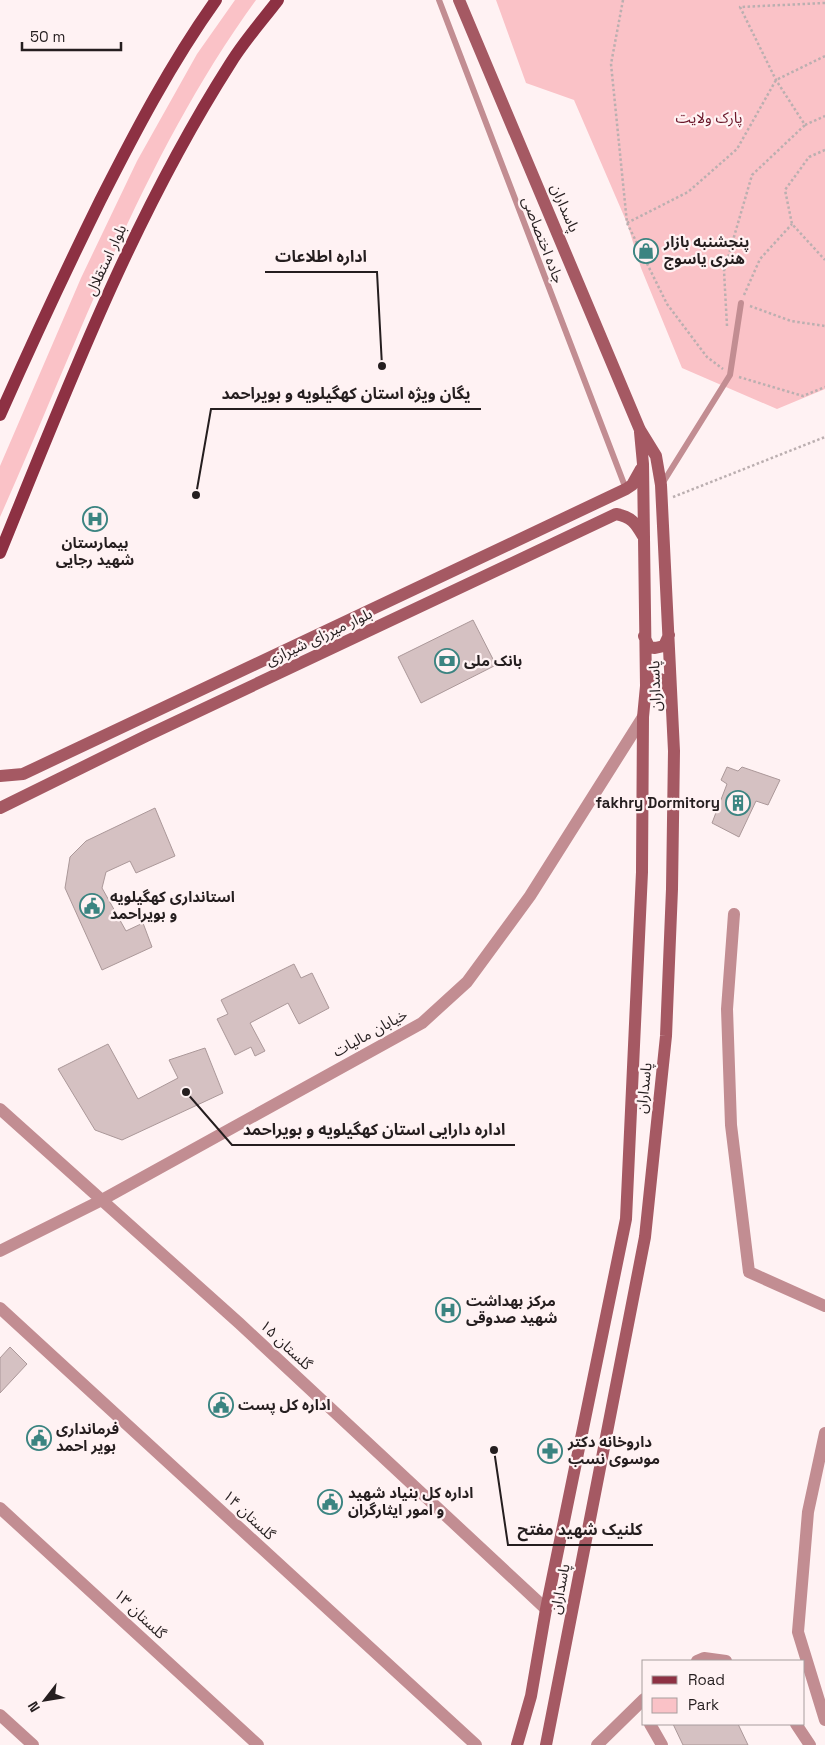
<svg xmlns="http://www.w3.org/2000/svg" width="825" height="1745" font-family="'Space Grotesk','Noto Sans Arabic',sans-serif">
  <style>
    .green { fill: #fac2c7 }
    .building { fill: #d5c1c2; stroke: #ab9899 }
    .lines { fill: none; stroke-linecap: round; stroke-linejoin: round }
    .path { stroke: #bbafb0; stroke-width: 2.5; stroke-dasharray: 2.5 2.5; stroke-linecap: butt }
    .service { stroke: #c28d92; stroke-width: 6 }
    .minor { stroke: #c28d92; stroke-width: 12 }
    .secondary { stroke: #a55963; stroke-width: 12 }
    .primary { stroke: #8d3143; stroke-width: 12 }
    .labels { text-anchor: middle; stroke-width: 4.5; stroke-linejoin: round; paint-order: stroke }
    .park-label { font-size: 15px; fill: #6c182b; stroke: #fff2f3 }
    .street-label { font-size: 15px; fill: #251e1f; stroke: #fff2f3 }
    .poi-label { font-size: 15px; font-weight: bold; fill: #251e1f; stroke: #fff2f3; text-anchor: start }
    .leader { fill: none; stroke: #251e1f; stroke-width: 2 }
    .callout-dot { fill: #251e1f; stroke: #fff2f3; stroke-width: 2 }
    .callout-label { font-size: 16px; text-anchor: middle; font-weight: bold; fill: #251e1f; stroke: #fff2f3; stroke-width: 4.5; stroke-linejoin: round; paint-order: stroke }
  </style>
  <rect width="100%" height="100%" fill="#fff2f3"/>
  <path class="green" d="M235,0H256C142,157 78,342 0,517V466L81,278L137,161L197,54Z
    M496,0H825V389L777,409L682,368L641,268L627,223L574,100L526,83Z"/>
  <path class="building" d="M473,620L496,665L421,703L398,657Z
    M727,767L738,771L742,767L780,780L768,805L756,801L739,837L712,823L727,784L721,780Z
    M155,808L175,856L136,873L130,861L106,872L102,888L126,931L143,923L152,947L102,970L65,888L70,857L86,841Z
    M294,964L301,978L312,973L329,1008L299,1024L288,1003L250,1023L265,1051L255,1056L251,1047L235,1055L217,1019L228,1014L221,1000Z
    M108,1044L138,1099L178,1078L169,1060L205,1048L223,1093L122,1140L95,1130L58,1069Z
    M10,1347L27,1364L0,1393V1358Z
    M673,1724H738L748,1745H683Z"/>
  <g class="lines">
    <path class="path" d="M623,0L611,64L627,223L667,304L707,357L723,369
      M825,3L740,7L776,80L805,125L825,116
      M825,150L809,157L785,190L792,224L825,260
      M627,223L688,192L737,149L776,80L825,56
      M744,295L760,259L792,224
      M750,306L791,321L825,326
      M727,326L724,271L752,175L805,125
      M739,377L803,396L825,387
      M673,497L825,437"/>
    <path class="service" d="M439,0L626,489
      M662,484L730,375L741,303"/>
    <path class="minor" d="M734,914L727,1009L731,1125L749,1272L825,1306
      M0,1109L239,1323L546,1609
      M0,1251L100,1201L422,1023L467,982L530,896L643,717
      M0,1308L476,1745
      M825,1433L808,1512L798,1632L825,1720
      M0,1508L258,1745
      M697,1661L704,1658L726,1661
      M0,1715L33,1745
      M650,1724L662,1745
      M796,1724L810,1745
      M597,1745L644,1699"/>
    <path class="secondary" d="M459,0L640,430L656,456L661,485L674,751L672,889L666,1036L645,1237L546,1745
      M644,636L649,647L655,648L664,646L669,635
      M646,686L651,679C663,676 666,683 671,693
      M0,776L23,774L626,489L632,485L641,469
      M0,808L146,736L616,514C631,517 635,522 643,536
      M517,1745L531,1696L546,1609L626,1219L642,872L643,717L646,686L643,464L640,432"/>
    <path class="primary" d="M0,415C32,343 65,272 100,201C135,132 171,63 216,0
      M0,553C68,386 133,216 230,64C244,41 262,21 278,0"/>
  </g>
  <defs>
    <symbol id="shop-ring" viewBox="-11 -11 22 22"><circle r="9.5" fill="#fff2f3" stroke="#3b8481" stroke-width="1.5"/><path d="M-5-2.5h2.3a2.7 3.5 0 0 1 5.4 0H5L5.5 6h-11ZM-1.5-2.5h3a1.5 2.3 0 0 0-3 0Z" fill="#3b8481"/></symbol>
    <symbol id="hospital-ring" viewBox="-11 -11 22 22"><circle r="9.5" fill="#fff2f3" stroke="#3b8481" stroke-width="1.5"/><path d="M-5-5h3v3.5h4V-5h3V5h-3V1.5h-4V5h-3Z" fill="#3b8481"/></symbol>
    <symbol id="bank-ring" viewBox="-11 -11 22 22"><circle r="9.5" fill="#fff2f3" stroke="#3b8481" stroke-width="1.5"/><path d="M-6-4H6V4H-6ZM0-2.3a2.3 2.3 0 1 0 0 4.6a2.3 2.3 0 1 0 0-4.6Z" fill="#3b8481"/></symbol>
    <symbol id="building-ring" viewBox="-11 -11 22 22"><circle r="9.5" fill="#fff2f3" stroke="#3b8481" stroke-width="1.5"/><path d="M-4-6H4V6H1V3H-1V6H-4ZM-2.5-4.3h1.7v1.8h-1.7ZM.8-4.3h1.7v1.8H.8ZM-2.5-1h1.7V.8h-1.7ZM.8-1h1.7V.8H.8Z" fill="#3b8481"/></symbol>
    <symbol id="civic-ring" viewBox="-11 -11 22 22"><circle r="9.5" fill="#fff2f3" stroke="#3b8481" stroke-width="1.5"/><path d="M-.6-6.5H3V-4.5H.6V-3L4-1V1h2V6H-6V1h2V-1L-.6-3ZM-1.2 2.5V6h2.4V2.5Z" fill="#3b8481"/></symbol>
    <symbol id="pharmacy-ring" viewBox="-11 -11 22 22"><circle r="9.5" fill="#fff2f3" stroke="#3b8481" stroke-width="1.5"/><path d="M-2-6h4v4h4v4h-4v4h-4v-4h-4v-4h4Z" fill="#3b8481"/></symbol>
  </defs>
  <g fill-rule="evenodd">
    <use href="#shop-ring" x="632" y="237" width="28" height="28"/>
    <use href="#hospital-ring" x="81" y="505" width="28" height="28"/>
    <use href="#bank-ring" x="433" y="647" width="28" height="28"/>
    <use href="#building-ring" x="724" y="789" width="28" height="28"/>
    <use href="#civic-ring" x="78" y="892" width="28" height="28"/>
    <use href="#hospital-ring" x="434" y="1296" width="28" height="28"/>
    <use href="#civic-ring" x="207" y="1391" width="28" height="28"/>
    <use href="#civic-ring" x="25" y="1424" width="28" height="28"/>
    <use href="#pharmacy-ring" x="536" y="1437" width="28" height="28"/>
    <use href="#civic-ring" x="316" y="1488" width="28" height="28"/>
  </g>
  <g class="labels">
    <g class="park-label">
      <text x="709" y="123">پارک ولایت</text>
    </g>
    <g class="street-label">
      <text transform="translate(565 208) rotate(67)" y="5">پاسداران</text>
      <text transform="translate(543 240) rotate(69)" y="5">جاده اختصاصی</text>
      <text transform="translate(106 260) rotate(-65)" y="5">بلوار استقلال</text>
      <text transform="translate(319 637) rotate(-25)" y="5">بلوار میرزای شیرازی</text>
      <text transform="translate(655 686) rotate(-92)" y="5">پاسداران</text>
      <text transform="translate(370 1033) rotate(-29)" y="5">خیابان مالیات</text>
      <text transform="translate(644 1088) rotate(-84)" y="5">پاسداران</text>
      <text transform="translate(286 1345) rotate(43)" y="5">گلستان ۱۵</text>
      <text transform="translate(249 1515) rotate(43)" y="5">گلستان ۱۴</text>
      <text transform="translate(560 1589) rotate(-79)" y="5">پاسداران</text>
      <text transform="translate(140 1614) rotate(43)" y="5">گلستان ۱۳</text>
    </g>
    <g class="poi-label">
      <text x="664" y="247">پنجشنبه بازار<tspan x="664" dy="17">هنری یاسوج</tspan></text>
      <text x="95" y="548" text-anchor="middle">بیمارستان<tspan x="95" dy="17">شهید رجایی</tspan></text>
      <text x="464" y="666">بانک ملی</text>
      <text x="720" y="808" text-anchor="end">fakhry Dormitory</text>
      <text x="110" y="902">استانداری کهگیلویه<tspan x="110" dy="17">و بویراحمد</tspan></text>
      <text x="466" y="1306">مرکز بهداشت<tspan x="466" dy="17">شهید صدوقی</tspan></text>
      <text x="238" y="1410">اداره کل پست</text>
      <text x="56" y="1434">فرمانداری<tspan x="56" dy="17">بویر احمد</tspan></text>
      <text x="568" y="1447">داروخانه دكتر<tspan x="568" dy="17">موسوی نسب</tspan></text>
      <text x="348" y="1498">اداره کل بنیاد شهید<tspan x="348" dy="17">و امور ایثارگران</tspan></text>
    </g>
  </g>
  <path class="leader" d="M382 366L377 272H265M196 495L211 409H481M186 1092L232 1145H515M494 1450L508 1545H653"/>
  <g class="callout-dot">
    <circle cx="382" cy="366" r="5"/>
    <circle cx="196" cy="495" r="5"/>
    <circle cx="186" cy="1092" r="5"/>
    <circle cx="494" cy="1450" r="5"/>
  </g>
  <g class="callout-label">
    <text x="321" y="262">اداره اطلاعات</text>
    <text x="346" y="399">یگان ویژه استان کهگیلویه و بویراحمد</text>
    <text x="374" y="1135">اداره دارایی استان کهگیلویه و بویراحمد</text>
    <text x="580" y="1535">کلنیک شهید مفتح</text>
  </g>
  <rect x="642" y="1660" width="162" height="65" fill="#fff2f3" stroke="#a89d9e"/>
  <rect x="652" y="1676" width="25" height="8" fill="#8d3143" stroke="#a89d9e"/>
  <text x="688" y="1685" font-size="15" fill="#251e1f">Road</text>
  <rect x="652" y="1698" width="25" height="15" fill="#fac2c7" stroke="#a89d9e"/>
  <text x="688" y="1710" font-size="15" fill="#251e1f">Park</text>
  <g transform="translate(45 1700) rotate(239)" stroke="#fff2f3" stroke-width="4" paint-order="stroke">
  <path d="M0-4L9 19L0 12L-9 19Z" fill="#251e1f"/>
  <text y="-8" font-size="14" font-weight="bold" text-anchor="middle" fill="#251e1f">N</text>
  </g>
  <path d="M22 42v8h99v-8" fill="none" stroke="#251e1f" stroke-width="2.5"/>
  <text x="30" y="42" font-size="15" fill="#251e1f" stroke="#fff2f3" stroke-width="4" paint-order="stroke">50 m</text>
</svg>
